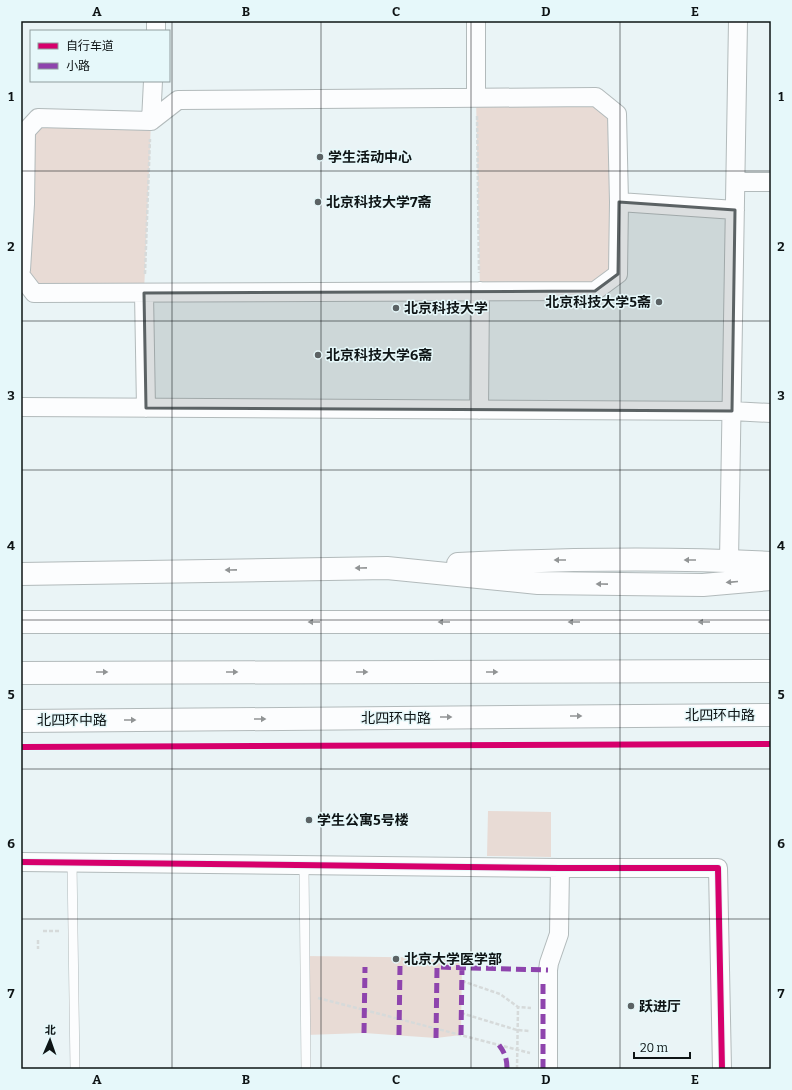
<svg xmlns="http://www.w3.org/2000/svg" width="792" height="1090" font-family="Bitter,'Noto Sans SC',serif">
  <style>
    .green { fill: #e8dbd5 }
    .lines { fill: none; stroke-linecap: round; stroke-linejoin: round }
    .lane-casing { stroke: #b2babb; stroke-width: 10 }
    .street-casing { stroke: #b2babb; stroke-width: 20 }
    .secondary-casing { stroke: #b2babb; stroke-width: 24 }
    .highway-casing { stroke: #b2babb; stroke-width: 24 }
    .path { stroke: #d6dada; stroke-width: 2.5; stroke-dasharray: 4 2; stroke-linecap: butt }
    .lane { stroke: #fcfdfe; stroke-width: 9 }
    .street { stroke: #fcfdfe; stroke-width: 18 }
    .secondary { stroke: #fcfdfe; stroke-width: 22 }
    .highway { stroke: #fcfdfe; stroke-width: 22 }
    .quiet { stroke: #8e44ad; stroke-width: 5; stroke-dasharray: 10 5; stroke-linecap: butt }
    .cycleway-casing { stroke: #e6f8fa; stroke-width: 8 }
    .cycleway { stroke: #d6006c; stroke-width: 6 }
    .oneway { fill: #919495 }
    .marked { fill: #5b6264; fill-opacity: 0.2; stroke: #5b6264; stroke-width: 3; stroke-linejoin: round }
    .grid { fill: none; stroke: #0e1415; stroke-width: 1; stroke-opacity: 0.55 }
    .poi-dot { fill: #5b6264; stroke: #e6f8fa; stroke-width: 1.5 }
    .labels { text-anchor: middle; stroke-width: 3; stroke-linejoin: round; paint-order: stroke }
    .poi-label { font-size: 14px; font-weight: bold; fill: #0e1415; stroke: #e6f8fa; text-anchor: start }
    .street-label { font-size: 14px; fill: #0e1415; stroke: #e6f8fa }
    .neatline { fill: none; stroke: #0e1415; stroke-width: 1.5 }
    .grid-label { font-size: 13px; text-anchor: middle; font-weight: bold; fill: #0e1415 }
  </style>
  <rect width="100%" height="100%" fill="#eaf4f6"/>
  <path class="green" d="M476,97H596L617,114L618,274L595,291H480Z
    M38,118L151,121L144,293H34L21,266L26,131Z
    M488,811L551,812V857L487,856Z
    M305,956L462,958L461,1035L436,1038L364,1033L306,1035Z"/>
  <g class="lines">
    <defs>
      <path id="lane" d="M72,862L75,1069
        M304,865L306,1069"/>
      <path id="street" d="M476,21V97
        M156,31V21
        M151,121L153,81
        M736,182H771
        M21,204H25L26,131L38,118L151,121L178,100L596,97L617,114L619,202L735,210
        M21,270L25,204
        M21,276L34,293L595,291L618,274L619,202
        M144,293L146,408
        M21,407L732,411L771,413
        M479,410L480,291
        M729,561L738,21
        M21,862L560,868H718L722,1069
        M548,1069V970L549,963L559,934L560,868"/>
      <path id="secondary" d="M458,564C562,559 667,557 771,563
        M21,574L387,568L538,583L703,585L771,579
        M21,721L771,715"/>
      <path id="highway" d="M21,622H771
        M21,673L771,671"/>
    </defs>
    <use href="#lane" class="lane-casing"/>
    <use href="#street" class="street-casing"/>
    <use href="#secondary" class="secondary-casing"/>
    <use href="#highway" class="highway-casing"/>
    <path class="path" d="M477,116L479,273
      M145,274L150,139
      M43,931H60
      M38,940V949
      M462,981L500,994L518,1007L531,1008
      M318,998L530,1053
      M461,1013L517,1030L530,1031
      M517,1069L518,1007"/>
    <use href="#lane" class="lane"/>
    <use href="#street" class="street"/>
    <use href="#secondary" class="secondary"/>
    <use href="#highway" class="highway"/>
    <path class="quiet" d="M364,1033L365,967
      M399,1035L400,966
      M461,1035L462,968
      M436,1038L437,967L548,970
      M499,1045C505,1053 507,1059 507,1069
      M543,1069V979"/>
    <defs>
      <path id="cycleway" d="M21,747L771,744
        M21,862L560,868H718L722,1069"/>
    </defs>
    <use href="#cycleway" class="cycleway-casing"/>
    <use href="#cycleway" class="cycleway"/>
  </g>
  <defs><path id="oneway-solid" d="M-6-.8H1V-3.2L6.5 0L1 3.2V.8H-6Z"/></defs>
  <g class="oneway">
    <use href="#oneway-solid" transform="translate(560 560) rotate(180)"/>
    <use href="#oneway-solid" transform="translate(690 560) rotate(180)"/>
    <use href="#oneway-solid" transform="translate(361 568) rotate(179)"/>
    <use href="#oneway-solid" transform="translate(231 570) rotate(179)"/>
    <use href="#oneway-solid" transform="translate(732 582) rotate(175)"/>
    <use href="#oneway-solid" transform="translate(602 584) rotate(-179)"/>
    <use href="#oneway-solid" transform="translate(314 622) rotate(-180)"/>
    <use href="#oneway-solid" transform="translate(444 622) rotate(-180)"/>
    <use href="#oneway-solid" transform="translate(574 622) rotate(-180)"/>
    <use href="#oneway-solid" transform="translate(704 622) rotate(-180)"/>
    <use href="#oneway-solid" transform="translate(102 672)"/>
    <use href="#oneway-solid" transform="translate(232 672)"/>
    <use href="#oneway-solid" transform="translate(362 672)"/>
    <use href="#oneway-solid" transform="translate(492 672)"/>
    <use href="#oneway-solid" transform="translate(576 716)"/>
    <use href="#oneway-solid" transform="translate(446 717)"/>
    <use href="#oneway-solid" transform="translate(260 719)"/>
    <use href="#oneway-solid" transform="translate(130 720)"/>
  </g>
  <path class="marked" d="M619,202L735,210L732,411L146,408L144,293L595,291L618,274Z"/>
  <path class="grid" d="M172,21V1069M321,21V1069M471,21V1069M620,21V1069M21,171H771M21,321H771M21,470H771M21,620H771M21,769H771M21,919H771"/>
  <g class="poi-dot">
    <circle cx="320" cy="157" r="4"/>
    <circle cx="318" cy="202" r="4"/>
    <circle cx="659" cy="302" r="4"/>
    <circle cx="396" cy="308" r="4"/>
    <circle cx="318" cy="355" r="4"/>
    <circle cx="309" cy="820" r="4"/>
    <circle cx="396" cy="959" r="4"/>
    <circle cx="631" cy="1006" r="4"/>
  </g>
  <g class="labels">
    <g class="poi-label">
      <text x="328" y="162">学生活动中心</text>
      <text x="326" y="207">北京科技大学7斋</text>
      <text x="651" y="307" text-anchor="end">北京科技大学5斋</text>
      <text x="404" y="313">北京科技大学</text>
      <text x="326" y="360">北京科技大学6斋</text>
      <text x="317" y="825">学生公寓5号楼</text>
      <text x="404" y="964">北京大学医学部</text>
      <text x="639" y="1011">跃进厅</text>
    </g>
    <g class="street-label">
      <text x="720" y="720">北四环中路</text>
      <text x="396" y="723">北四环中路</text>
      <text x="72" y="725">北四环中路</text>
    </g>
  </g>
  <rect width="792" height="1090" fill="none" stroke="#e6f8fa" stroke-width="44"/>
  <rect x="30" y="30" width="140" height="52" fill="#e6f8fa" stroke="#909d9e"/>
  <rect x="38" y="43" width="20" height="6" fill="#d6006c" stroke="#909d9e"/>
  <text x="66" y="50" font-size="12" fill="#0e1415">自行车道</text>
  <rect x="38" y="63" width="20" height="6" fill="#8e44ad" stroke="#909d9e"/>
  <text x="66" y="70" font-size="12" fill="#0e1415">小路</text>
  <g transform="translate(50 1040) rotate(2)" stroke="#e6f8fa" stroke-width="3" paint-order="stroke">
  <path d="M0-3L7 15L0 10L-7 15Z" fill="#0e1415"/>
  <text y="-6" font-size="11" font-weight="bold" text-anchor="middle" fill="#0e1415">北</text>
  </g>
  <path d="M634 1052v6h56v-6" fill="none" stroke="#0e1415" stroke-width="2"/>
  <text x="640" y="1052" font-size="12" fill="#0e1415" stroke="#e6f8fa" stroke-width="3" paint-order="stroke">20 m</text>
  <rect x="22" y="22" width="748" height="1046" class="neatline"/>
  <g class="grid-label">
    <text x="97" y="16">A</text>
    <text x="246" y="16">B</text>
    <text x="396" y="16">C</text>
    <text x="546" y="16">D</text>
    <text x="695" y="16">E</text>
    <text x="11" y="101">1</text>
    <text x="781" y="101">1</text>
    <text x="11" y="251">2</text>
    <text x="781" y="251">2</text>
    <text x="11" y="400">3</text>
    <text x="781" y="400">3</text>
    <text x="11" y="550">4</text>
    <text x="781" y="550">4</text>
    <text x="11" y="699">5</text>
    <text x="781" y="699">5</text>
    <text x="11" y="848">6</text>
    <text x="781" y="848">6</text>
    <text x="11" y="998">7</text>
    <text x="781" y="998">7</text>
    <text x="97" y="1084">A</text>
    <text x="246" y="1084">B</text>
    <text x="396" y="1084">C</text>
    <text x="546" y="1084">D</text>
    <text x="695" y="1084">E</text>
  </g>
</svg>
